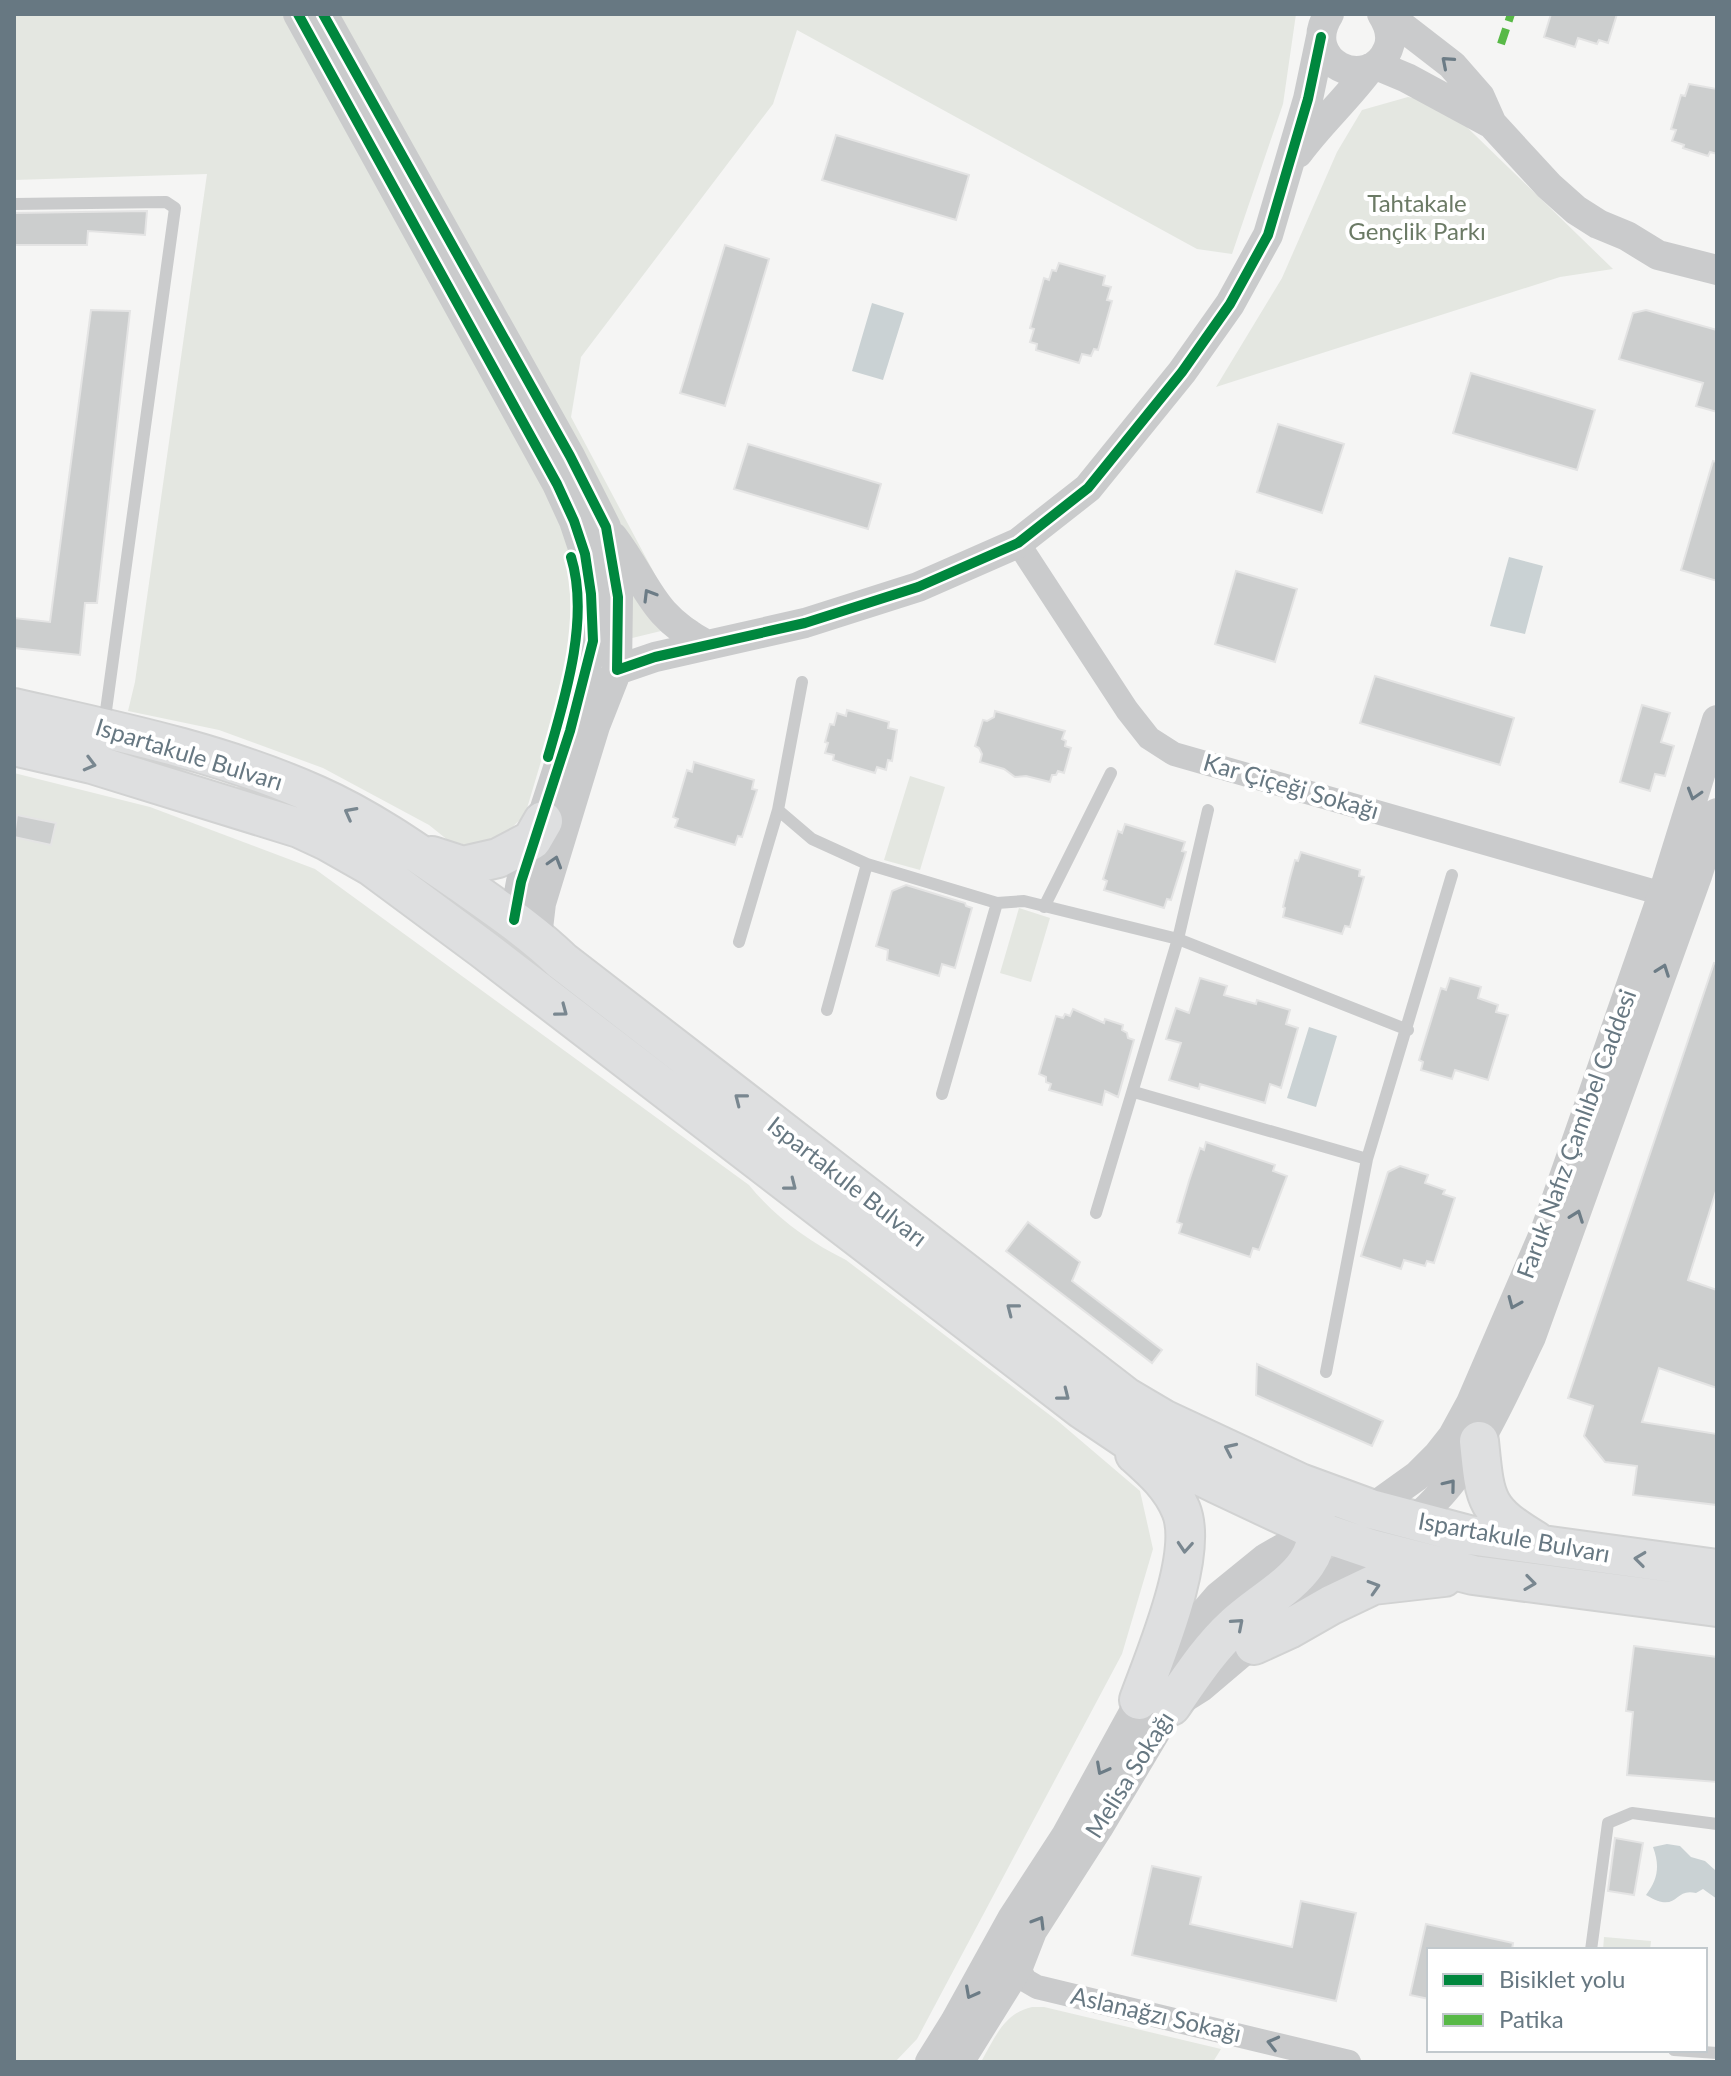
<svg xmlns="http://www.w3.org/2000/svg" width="1731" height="2076" font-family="Lato,sans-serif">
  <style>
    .green { fill: #e4e7e1 }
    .water { fill: #cad2d4 }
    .building { fill: #cccece; stroke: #e4e4e4; stroke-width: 2 }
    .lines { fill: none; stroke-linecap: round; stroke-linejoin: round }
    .primary-casing { stroke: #d1d2d2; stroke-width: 42 }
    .service { stroke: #cacbcc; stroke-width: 12 }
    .minor { stroke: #cacbcc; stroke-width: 24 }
    .tertiary { stroke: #cacbcc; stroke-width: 30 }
    .primary { stroke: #dedfe0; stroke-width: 38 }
    .quiet { stroke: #58b947; stroke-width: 8; stroke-dasharray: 16 8; stroke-linecap: butt }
    .cycleway-casing { stroke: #fff; stroke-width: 15 }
    .cycleway { stroke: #00873e; stroke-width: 10 }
    .oneway { stroke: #6c7c86 }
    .oneway2 { stroke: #798790 }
    .labels { text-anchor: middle; stroke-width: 8; stroke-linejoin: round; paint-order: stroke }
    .park-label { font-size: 24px; fill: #6b7a65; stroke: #fff }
    .street-label { font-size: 24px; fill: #677882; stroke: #fff }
  </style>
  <rect width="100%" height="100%" fill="#f5f5f4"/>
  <path class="green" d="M14,14H1296L1283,104L1232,254L1197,249L797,30L773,104L581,357L571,417L660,584L676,608L698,622L624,640L566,686L556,711L525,815L503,836L476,847L449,841L429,825L323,768L219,730L128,711L135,682L207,174L14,180Z
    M1408,97L1442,103L1613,269L1560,277L1216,387L1282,278L1337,152L1362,110Z
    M14,773L150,807L315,869L749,1185C776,1218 808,1241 846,1260L1059,1422L1140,1491L1153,1549L1122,1654L917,2039L895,2062H14Z
    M910,776L945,787L920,870L884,860Z
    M1019,908L1050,918L1031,982L1000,973Z
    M1604,1937L1651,1941L1650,1950H1603Z
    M1032,2007H1044L1221,2049L1213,2062H981C994,2039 1004,2013 1032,2007Z"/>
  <path class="water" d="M872,303L904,313L883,380L852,371Z
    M1509,557L1543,566L1525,634L1490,626Z
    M1309,1027L1337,1036L1316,1107L1287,1098Z
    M1667,1844L1680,1846L1691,1857L1705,1861L1715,1870L1717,1899L1703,1889L1696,1893C1673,1887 1679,1915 1646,1895C1658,1879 1660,1866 1653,1847Z"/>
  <path class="building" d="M1551,14H1617L1608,43L1599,40L1597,44L1578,38L1575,47L1544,37Z
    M1689,84L1717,89V154L1710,152L1708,156L1683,148L1684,145L1672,141L1676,130L1671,129L1681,95L1685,96Z
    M836,135L969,175L956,220L822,180Z
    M147,211L145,235L88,231L87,245H14V213Z
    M725,245L769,259L725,406L680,393Z
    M1059,263L1105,276L1103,285L1111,287L1107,300L1112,301L1098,350L1094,349L1091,356L1082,354L1079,363L1036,350L1037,344L1030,342L1034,329L1030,328L1044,278L1049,280L1052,270L1056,271Z
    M91,310L130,311L97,603H85L80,655L14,648V618L50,622Z
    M1646,310L1717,330V412L1696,406L1703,383L1619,359L1633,313Z
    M1471,373L1595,410L1577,470L1453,433Z
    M1278,424L1344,444L1322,513L1257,492Z
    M748,444L881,484L868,529L734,489Z
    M1713,461L1717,462V581L1681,570Z
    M1236,571L1297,589L1275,662L1215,644Z
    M1375,676L1514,718L1500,765L1360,723Z
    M1642,705L1670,713L1661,742L1674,746L1665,776L1655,774L1650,791L1620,782Z
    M847,710L889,722L888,728L897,730L892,761L888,760L886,770L877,767L875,773L848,765L833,760L834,755L825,753L828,743L825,742L830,724L834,725L837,713L846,716Z
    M995,711L1065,731L1062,739L1066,741L1065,746L1071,748L1064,773L1058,771L1056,775H1052L1050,782L1026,776L1015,777L1004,769L980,762L982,754L979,748L975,746L983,720L987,721L994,717Z
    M694,762L754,780L752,789L757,790L742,837L738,836L735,845L675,827L678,819L673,817L679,797L687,770L692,772Z
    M17,815L56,823L51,845L14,837Z
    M1125,824L1185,842L1182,851L1186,852L1171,900L1167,899L1164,908L1104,890L1107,881L1103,879L1118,831L1122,833Z
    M1301,852L1360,870L1359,876L1364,877L1350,927L1345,926L1342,934L1283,917L1285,908L1283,907L1290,878L1295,860L1298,861Z
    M906,885L965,903L966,906L972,908L955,968L942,964L939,976L887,960L888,950L876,946L892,891Z
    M1714,963L1717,964V1188L1688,1280L1717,1290V1388L1659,1368L1642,1422L1717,1434V1505L1633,1495L1637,1466L1605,1462L1584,1436L1593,1406L1568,1398Z
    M1200,978L1227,986L1224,995L1256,1004L1257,1000L1290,1010L1286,1024L1298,1028L1281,1088L1270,1084L1265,1103L1200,1084L1199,1089L1169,1080L1181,1043L1166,1039L1176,1008L1189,1013Z
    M1450,978L1481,987L1478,998L1498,1005L1496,1012L1508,1015L1488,1080L1455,1070L1452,1079L1421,1070L1423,1062L1419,1060L1441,988L1446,990Z
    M1073,1009L1104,1023L1105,1019L1123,1025L1122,1030L1127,1033L1128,1038L1134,1040L1118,1097L1105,1091L1102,1105L1049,1090L1051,1084L1046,1082V1077L1039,1074L1056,1016L1063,1018L1065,1014L1070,1016Z
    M1206,1142L1275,1165L1273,1171L1287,1176L1259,1250L1253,1248L1250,1257L1179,1233L1182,1224L1177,1222L1189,1181L1200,1148L1204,1150Z
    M1400,1166L1428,1175L1425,1183L1445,1190L1443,1194L1455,1198L1434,1263L1427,1261L1425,1266L1404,1260L1401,1269L1361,1256L1388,1172Z
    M1028,1222L1080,1262L1072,1281L1162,1350L1152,1363L1006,1251Z
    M1257,1364L1383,1421L1372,1446L1256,1395Z
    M1634,1646L1717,1657V1782L1627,1775L1633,1712L1626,1711Z
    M1615,1838L1643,1843L1634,1895L1608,1891Z
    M1152,1866L1201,1877L1190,1924L1292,1947L1301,1901L1356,1913L1336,2001L1132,1955Z
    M1426,1924L1513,1943L1512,1950H1429V1999L1410,1995Z"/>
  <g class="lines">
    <defs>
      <path id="primary" d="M14,708C116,731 220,752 316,795C368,818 415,851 461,883C496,908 531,931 562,961L1126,1397L1165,1420L1300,1483L1371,1509L1469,1535L1717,1569
        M14,746L92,764L299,828L327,841L371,866L483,949L1082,1409L1131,1442L1217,1484L1315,1530L1371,1549L1473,1575L1717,1607
        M432,856L463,866L498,858L532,840L543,821
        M1479,1441C1485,1500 1484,1510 1536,1541
        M1135,1454C1154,1471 1171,1486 1181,1510C1199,1554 1155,1656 1139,1700
        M1254,1645L1289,1629L1331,1605L1373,1585L1444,1577
        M1171,1706C1190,1679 1209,1649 1233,1627C1269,1592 1334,1570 1313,1507"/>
    </defs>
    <use href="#primary" class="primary-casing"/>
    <path class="service" d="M14,204L166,202L175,208L104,725
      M778,810L812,839L867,864L997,903
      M1044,907L1111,773
      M739,942L778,810L802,682
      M827,1010L867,864
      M1134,1092L1367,1159
      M942,1094L997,903L1024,901L1178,939L1408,1030
      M1096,1213L1178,939L1208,810
      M1326,1372L1367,1159L1452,875
      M1591,1950L1608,1823L1632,1813L1717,1824
      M1674,2050L1717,2053"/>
    <path class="minor" d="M1018,543L1127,710L1149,738L1174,754L1663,894
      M1018,1967L1025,1980L1037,1987L1349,2062"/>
    <path class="tertiary" d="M298,14L557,484L574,521L585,554L591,594L593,641L570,731L521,882L514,920
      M323,14L570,456L606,527L618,597L617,670L595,726L541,903L537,937
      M1329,14C1298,62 1369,95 1388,49C1393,37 1389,25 1382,14
      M1384,17L1399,24L1452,65L1480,97L1492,124L1549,186L1576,210L1598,224L1627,236L1658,255L1717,270
      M1376,65L1407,78L1492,124
      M1298,153C1320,123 1348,98 1370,68
      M613,537C648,583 649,615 707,645
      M617,670L655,657L805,623L918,587L1018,543L1088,488L1182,372L1230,304L1268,235L1308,99L1321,37
      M1371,1509L1417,1476L1438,1455L1453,1436L1471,1403L1546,1229L1663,894L1717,720
      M1413,1521C1471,1474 1499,1403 1531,1337L1697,876L1717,813
      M930,2062L955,2022L1012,1919L1066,1836L1161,1663L1218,1597L1266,1558L1315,1530
      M959,2062L1018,1967L1032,1931L1098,1828L1171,1706L1201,1687L1326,1581L1371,1549"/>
    <use href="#primary" class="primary"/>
    <path class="quiet" d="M1501,44L1511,14"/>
    <defs>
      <path id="cycleway" d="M298,14L557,484L574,521L585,554L591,594L593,641L570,731L521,882L514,920
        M323,14L570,456L606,527L618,597L617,670L655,657L805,623L918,587L1018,543L1088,488L1182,372L1230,304L1268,235L1308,99L1321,37
        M548,757C565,698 590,618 571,557"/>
    </defs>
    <use href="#cycleway" class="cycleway-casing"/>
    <use href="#cycleway" class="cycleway"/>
  </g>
  <defs><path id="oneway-chevron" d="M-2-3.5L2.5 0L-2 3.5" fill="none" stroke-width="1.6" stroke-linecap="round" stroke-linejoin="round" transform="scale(2)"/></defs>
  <g class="oneway">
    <use href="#oneway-chevron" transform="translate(1447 62) rotate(-139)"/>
    <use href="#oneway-chevron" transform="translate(649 595) rotate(-121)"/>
    <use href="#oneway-chevron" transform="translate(1694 794) rotate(107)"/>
    <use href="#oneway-chevron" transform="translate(555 862) rotate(-73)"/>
    <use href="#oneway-chevron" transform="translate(1663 970) rotate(-70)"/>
    <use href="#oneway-chevron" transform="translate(1577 1216) rotate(-70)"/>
    <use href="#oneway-chevron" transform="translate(1514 1303) rotate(113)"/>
    <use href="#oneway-chevron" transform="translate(1450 1485) rotate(-51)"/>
    <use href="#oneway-chevron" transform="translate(1102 1769) rotate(118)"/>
    <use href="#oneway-chevron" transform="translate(1039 1922) rotate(-59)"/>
    <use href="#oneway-chevron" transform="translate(971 1993) rotate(118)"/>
    <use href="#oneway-chevron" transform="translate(1273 2043) rotate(-166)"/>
  </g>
  <g class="oneway2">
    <use href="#oneway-chevron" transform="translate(90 764) rotate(15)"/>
    <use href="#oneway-chevron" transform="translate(350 813) rotate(-152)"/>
    <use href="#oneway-chevron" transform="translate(562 1011) rotate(37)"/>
    <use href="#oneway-chevron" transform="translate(740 1099) rotate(-142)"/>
    <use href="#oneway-chevron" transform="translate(791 1185) rotate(38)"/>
    <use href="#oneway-chevron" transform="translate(1012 1309) rotate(-142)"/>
    <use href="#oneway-chevron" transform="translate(1064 1395) rotate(38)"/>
    <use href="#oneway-chevron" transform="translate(1230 1449) rotate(-155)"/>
    <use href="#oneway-chevron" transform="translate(1185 1547) rotate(94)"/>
    <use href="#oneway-chevron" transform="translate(1640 1559) rotate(-173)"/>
    <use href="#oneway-chevron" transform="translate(1530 1583) rotate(8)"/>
    <use href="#oneway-chevron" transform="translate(1374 1587) rotate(-17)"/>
    <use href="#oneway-chevron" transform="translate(1238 1624) rotate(-41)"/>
  </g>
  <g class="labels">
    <g class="park-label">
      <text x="1417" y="212">Tahtakale<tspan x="1417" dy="28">Gençlik Parkı</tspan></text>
    </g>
    <g class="street-label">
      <text transform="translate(189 755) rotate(17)" y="8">Ispartakule Bulvarı</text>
      <text transform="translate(1291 787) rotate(16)" y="8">Kar Çiçeği Sokağı</text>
      <text transform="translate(1577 1134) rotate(-70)" y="8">Faruk Nafız Çamlıbel Caddesi</text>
      <text transform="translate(847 1182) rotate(38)" y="8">Ispartakule Bulvarı</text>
      <text transform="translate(1514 1538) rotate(10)" y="8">Ispartakule Bulvarı</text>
      <text transform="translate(1130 1775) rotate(-58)" y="8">Melisa Sokağı</text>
      <text transform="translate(1156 2015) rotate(13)" y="8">Aslanağzı Sokağı</text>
    </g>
  </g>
  <rect width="1731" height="2076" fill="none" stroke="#677882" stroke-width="32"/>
  <rect x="1427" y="1948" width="280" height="104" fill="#ffffff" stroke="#c2c9cd" stroke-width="2"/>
  <rect x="1443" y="1974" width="40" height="12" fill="#00873e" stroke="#c2c9cd" stroke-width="2"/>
  <text x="1499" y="1988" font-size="24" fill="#677882">Bisiklet yolu</text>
  <rect x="1443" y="2014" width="40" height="12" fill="#58b947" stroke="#c2c9cd" stroke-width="2"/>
  <text x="1499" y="2028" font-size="24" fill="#677882">Patika</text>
</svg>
